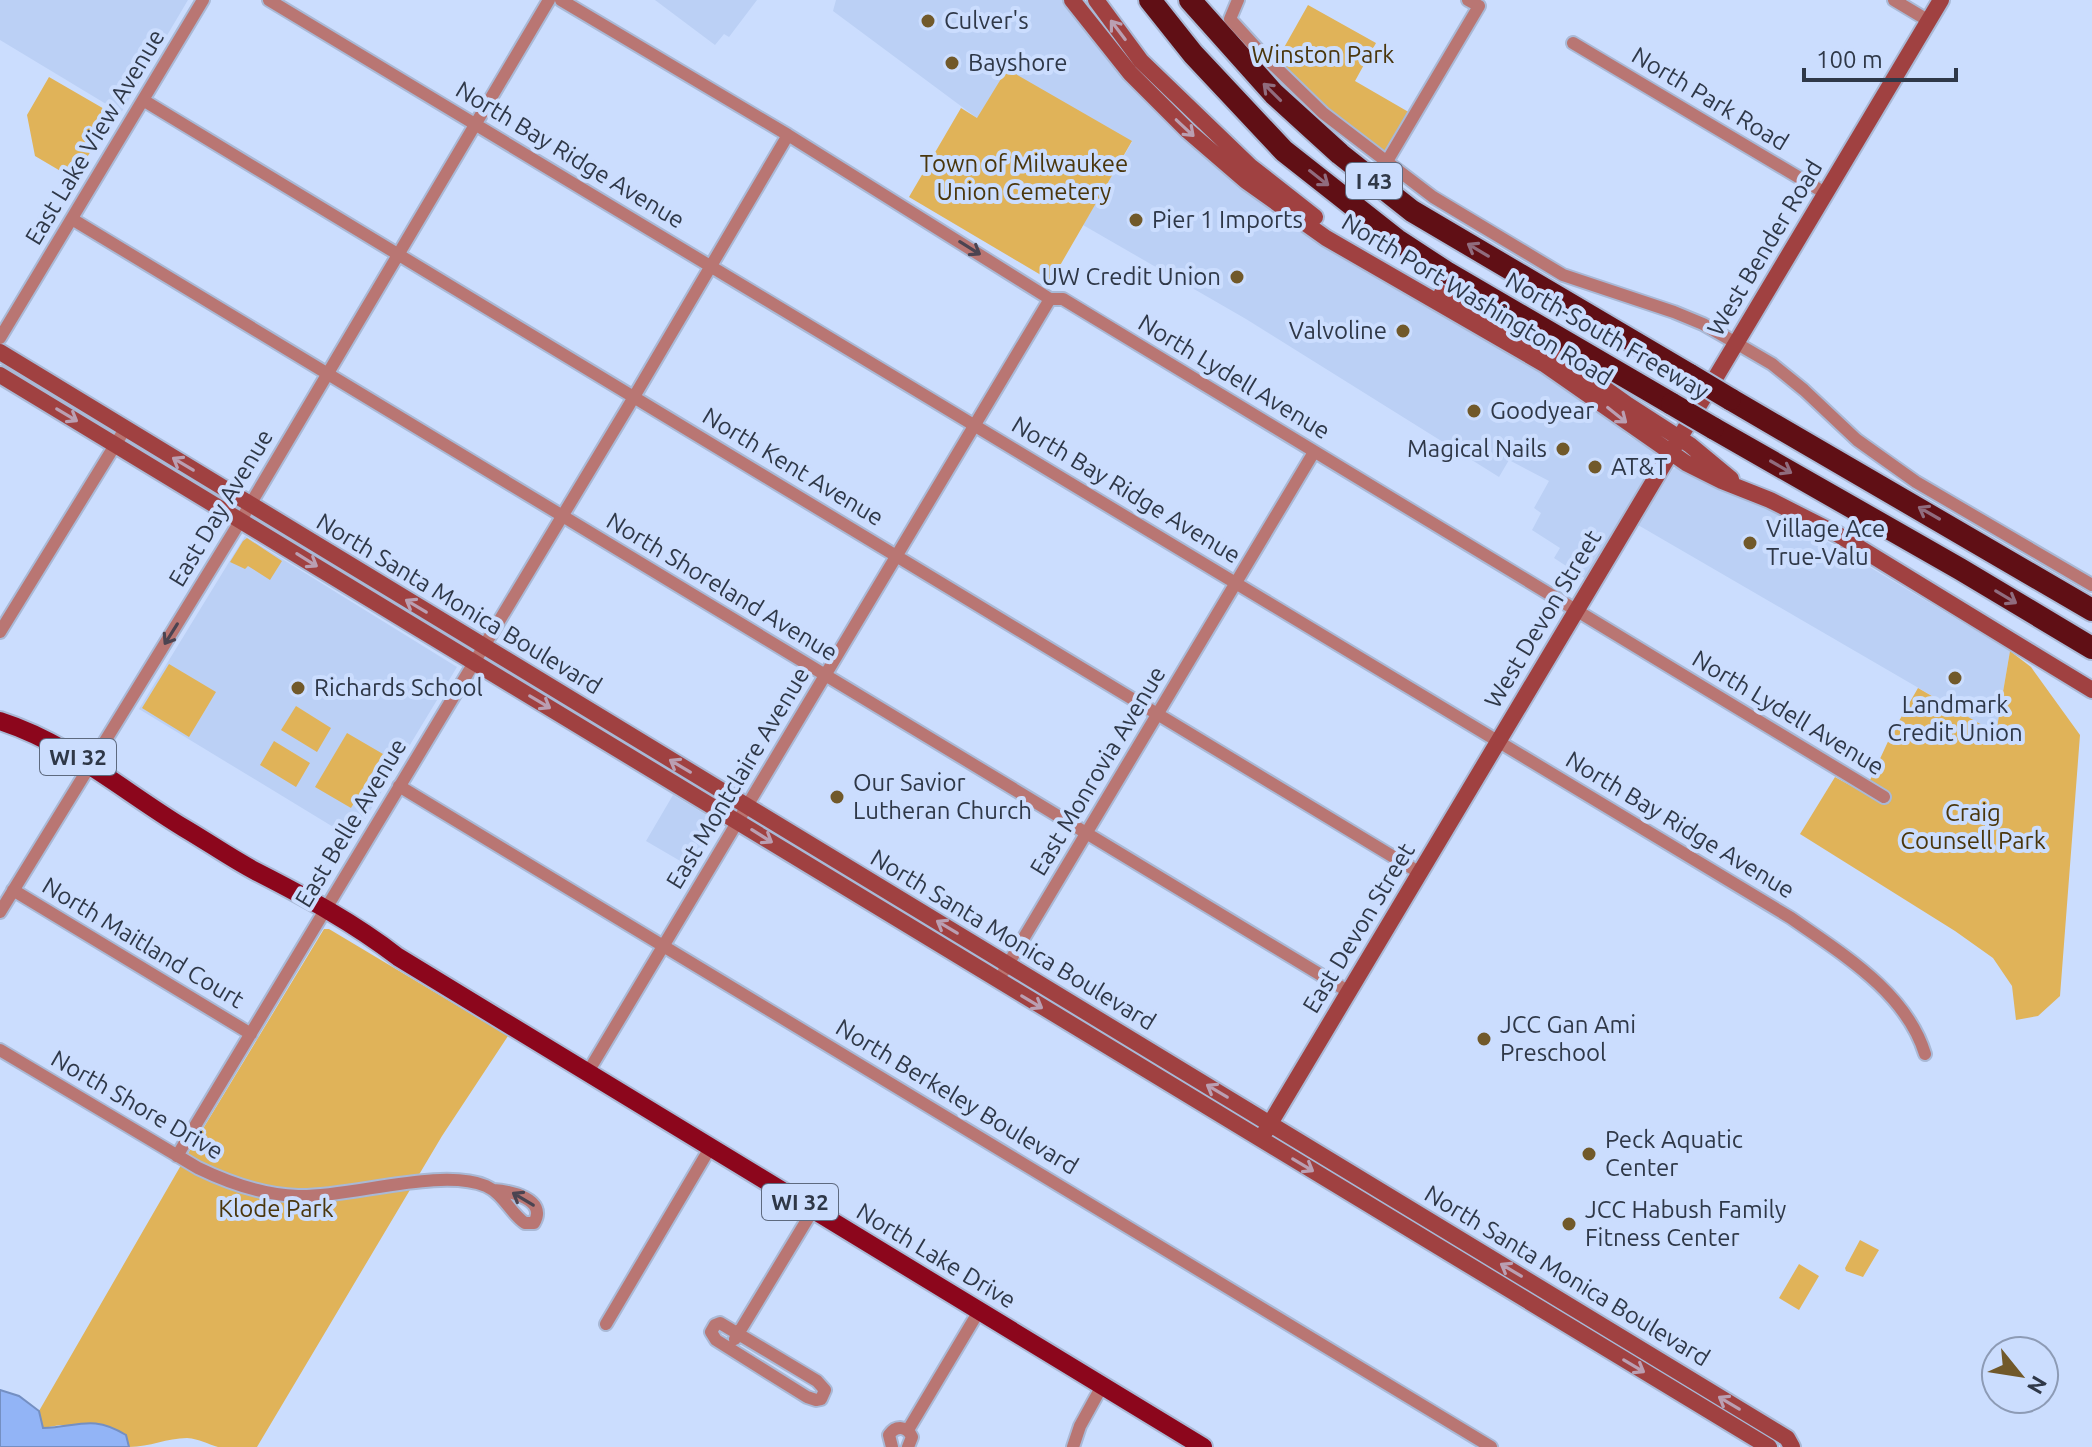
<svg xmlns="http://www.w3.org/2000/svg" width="2092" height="1447" font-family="Ubuntu,sans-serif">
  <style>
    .built { fill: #bbd0f5 }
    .green { fill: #e0b359 }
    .water { fill: #92b4f6; stroke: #748fc2; stroke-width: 2 }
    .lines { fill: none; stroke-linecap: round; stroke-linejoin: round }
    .street-casing { stroke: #a9b9d6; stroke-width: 16 }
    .secondary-casing { stroke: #a9b9d6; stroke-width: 20 }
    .primary-casing { stroke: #a9b9d6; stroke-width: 22 }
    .highway-casing { stroke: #a9b9d6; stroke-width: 26 }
    .street { stroke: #b97673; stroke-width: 12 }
    .secondary { stroke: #a04141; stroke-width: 16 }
    .primary { stroke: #8c061c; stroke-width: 18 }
    .highway { stroke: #600f15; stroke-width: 22 }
    .highway-bridge-casing { stroke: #a9b9d6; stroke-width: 26; stroke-linecap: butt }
    .highway-bridge { stroke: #600f15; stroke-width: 22 }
    .oneway { stroke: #ba9fb2 }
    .oneway2 { stroke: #906c7e }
    .oneway3 { stroke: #4b4451 }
    .poi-dot { fill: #71592a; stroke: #cbddfe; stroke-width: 3 }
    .labels { text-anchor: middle; stroke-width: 8; stroke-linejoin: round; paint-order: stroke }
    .shield { fill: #cbddfe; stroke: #5e6a7f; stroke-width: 2 }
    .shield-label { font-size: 22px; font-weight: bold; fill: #2f3848 }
    .poi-label { font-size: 24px; fill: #2f3848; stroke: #cbddfe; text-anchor: start }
    .park-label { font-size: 24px; fill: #4a360c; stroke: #cbddfe }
    .street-label { font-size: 24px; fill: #2f3848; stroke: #cbddfe }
  </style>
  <rect width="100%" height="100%" fill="#cbddfe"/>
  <path class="built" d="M0,0H188L121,113L0,40Z
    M655,0H757L729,37L724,34L715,45Z
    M836,0H1063L1109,61L1236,182L1264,204L1334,251L1531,364L1591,405L1630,437L1651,449L1655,454L1654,461L1586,579L1554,558L1560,548L1532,530L1541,513L1534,508L1549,481L1509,460L1499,477L1246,319L1083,225L1132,142L977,118L833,11Z
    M1681,466L1746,493L2010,651L1996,733L1638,525L1673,469Z
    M245,536L457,667L353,839L139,709Z
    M673,795L721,824L694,869L646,841Z"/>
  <path class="green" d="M1308,5L1376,43L1355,81L1412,114L1387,151L1382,152L1335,116L1277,60Z
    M1007,69L1132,141L1051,281L909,197L961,108L977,118Z
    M49,77L106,110L109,121L74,179L35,156L27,115Z
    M247,538L282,561L270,580L248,566L245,569L230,562L243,541Z
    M2010,651L2031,667L2080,735L2060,996L2038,1016L2016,1020L2012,986L1993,958L1955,931L1800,834L1835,777L1864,793L1892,733L1918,688L1996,733Z
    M169,664L216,692L189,737L142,708Z
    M296,706L331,728L317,752L281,730Z
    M347,733L383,754L351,808L315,787Z
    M274,741L310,763L296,787L260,765Z
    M324,929H329L508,1036L442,1136L257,1447C246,1447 228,1447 218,1447C207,1444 200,1439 187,1438C167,1438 150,1447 129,1447L125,1435L60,1425L43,1428L39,1411L184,1160Z
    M1860,1240L1879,1250L1863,1277L1846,1271L1845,1268Z
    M1799,1264L1819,1276L1799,1310L1779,1298Z"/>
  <path class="water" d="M0,1390L19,1396L39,1411L43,1428C78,1427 92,1414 126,1435L129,1447H0Z"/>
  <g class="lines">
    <defs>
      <path id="street" d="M269,0L1791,918C1842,954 1906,992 1925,1054
        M561,0L788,135L1050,299H1063L1884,797
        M1238,0L1230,19L1261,53L1323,113L1433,197L1563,275L1674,312L1703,324L1736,343L1772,364L1804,390L1857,440L1916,482L2092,585
        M1894,0L1929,21
        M1573,43L1825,193
        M143,100L1420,873
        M1386,163L1479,6L1468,0
        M72,219L1349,992
        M0,338L203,0
        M0,632L125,429
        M399,786L1491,1447
        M13,890L251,1034
        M0,912L241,520L549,0
        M1004,971L1314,452
        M0,1050L198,1168C229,1183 263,1195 298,1196C349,1198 441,1167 486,1186C504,1194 510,1213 525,1223H534C548,1199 510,1191 493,1190
        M588,1072L1050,299
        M177,1156L628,407L788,135
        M720,1323L817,1381L825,1390L821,1399L816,1400L807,1397L716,1340L711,1332L715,1325Z
        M606,1324L710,1148
        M735,1339L813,1210
        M908,1430L979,1311
        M892,1447L889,1435C896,1425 907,1426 912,1437L908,1447
        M1073,1447L1080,1426L1102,1386"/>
      <path id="secondary" d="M1072,0L1130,73L1188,131L1246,181L1326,238L1544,364L1686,463L1722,481L1770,500L1837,534L2092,690
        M1096,0L1141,61L1250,166L1315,217
        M1442,293L1569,363L1628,405L1690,445L1731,479
        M0,352L1787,1438L1792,1447
        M0,375L1769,1447
        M1265,1132L1941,0"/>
      <path id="primary" d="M0,721C69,743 123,791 184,828C208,842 232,859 257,872C306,897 354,923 398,957L1203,1447"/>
      <path id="highway" d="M1150,0L1193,54L1284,151L1397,240L1446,272L1672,404
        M1190,0L1274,94L1340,154L1412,211L1690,375
        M1730,399L2092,610
        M1713,428L1960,569L2092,648"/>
    </defs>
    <use href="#street" class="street-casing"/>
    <use href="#secondary" class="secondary-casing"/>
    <use href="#primary" class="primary-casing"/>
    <use href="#highway" class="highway-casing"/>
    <use href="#street" class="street"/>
    <use href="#secondary" class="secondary"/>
    <use href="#primary" class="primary"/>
    <use href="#highway" class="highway"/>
    <defs>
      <path id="highway-bridge" d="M1690,375L1730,399
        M1672,404L1713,428"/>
    </defs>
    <use href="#highway-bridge" class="highway-bridge-casing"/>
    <use href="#highway-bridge" class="highway-bridge"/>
  </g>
  <defs><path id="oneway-shaft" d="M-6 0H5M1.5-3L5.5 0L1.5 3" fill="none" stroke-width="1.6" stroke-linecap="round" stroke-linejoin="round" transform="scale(2)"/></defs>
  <g class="oneway">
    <use href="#oneway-shaft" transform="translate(1118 30) rotate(-127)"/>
    <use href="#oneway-shaft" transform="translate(1185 128) rotate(43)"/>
    <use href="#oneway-shaft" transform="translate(67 415) rotate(31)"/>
    <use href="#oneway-shaft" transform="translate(1617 415) rotate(39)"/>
    <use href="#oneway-shaft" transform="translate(183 464) rotate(-149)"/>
    <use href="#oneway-shaft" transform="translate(307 560) rotate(32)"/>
    <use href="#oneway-shaft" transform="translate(416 606) rotate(-149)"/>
    <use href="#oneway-shaft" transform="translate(540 702) rotate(31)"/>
    <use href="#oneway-shaft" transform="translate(680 766) rotate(-149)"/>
    <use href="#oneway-shaft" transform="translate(762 836) rotate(32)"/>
    <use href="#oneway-shaft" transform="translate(947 927) rotate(-149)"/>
    <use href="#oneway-shaft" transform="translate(1032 1002) rotate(31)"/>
    <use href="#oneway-shaft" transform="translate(1217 1091) rotate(-149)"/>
    <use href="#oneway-shaft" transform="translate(1303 1165) rotate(31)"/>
    <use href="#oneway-shaft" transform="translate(1511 1270) rotate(-149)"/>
    <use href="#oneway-shaft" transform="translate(1634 1366) rotate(31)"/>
    <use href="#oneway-shaft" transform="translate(1729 1403) rotate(-149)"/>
  </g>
  <g class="oneway2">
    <use href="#oneway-shaft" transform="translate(1272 92) rotate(-135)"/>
    <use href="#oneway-shaft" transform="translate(1319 178) rotate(38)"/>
    <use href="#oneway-shaft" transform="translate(1478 250) rotate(-149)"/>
    <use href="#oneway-shaft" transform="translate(1781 467) rotate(30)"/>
    <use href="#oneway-shaft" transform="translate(1929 513) rotate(-150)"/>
    <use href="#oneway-shaft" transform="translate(2006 597) rotate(31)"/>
  </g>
  <g class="oneway3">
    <use href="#oneway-shaft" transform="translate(970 248) rotate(32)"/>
    <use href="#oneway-shaft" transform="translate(171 634) rotate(122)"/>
    <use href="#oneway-shaft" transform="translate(523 1199) rotate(-149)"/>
  </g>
  <g class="poi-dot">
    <circle cx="928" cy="21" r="8"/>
    <circle cx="952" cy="63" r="8"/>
    <circle cx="1136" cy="220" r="8"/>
    <circle cx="1237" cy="277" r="8"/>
    <circle cx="1403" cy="331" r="8"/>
    <circle cx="1474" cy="411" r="8"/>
    <circle cx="1563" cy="449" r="8"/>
    <circle cx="1595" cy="467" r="8"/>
    <circle cx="1750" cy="543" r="8"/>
    <circle cx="1955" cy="678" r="8"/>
    <circle cx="298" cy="688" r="8"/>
    <circle cx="837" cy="797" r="8"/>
    <circle cx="1484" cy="1039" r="8"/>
    <circle cx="1589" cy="1154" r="8"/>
    <circle cx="1569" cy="1224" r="8"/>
  </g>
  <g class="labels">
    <g class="shield">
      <rect x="1346" y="163" width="56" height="36" rx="6"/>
      <rect x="40" y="739" width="76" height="36" rx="6"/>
      <rect x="762" y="1184" width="76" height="36" rx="6"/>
    </g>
    <g class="shield-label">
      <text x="1374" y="189">I 43</text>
      <text x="78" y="765">WI 32</text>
      <text x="800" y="1210">WI 32</text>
    </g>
    <g class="poi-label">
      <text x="944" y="29">Culver's</text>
      <text x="968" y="71">Bayshore</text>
      <text x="1152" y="228">Pier 1 Imports</text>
      <text x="1221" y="285" text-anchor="end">UW Credit Union</text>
      <text x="1387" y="339" text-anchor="end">Valvoline</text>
      <text x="1490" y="419">Goodyear</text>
      <text x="1547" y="457" text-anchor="end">Magical Nails</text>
      <text x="1611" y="475">AT&amp;T</text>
      <text x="1766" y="537">Village Ace<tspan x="1766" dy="28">True-Valu</tspan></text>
      <text x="314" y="696">Richards School</text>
      <text x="1955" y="713" text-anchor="middle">Landmark<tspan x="1955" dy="28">Credit Union</tspan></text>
      <text x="853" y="791">Our Savior<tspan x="853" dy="28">Lutheran Church</tspan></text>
      <text x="1500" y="1033">JCC Gan Ami<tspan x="1500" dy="28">Preschool</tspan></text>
      <text x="1605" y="1148">Peck Aquatic<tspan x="1605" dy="28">Center</tspan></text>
      <text x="1585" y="1218">JCC Habush Family<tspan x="1585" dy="28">Fitness Center</tspan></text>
    </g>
    <g class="park-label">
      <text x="1323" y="63">Winston Park</text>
      <text x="1024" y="172">Town of Milwaukee<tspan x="1024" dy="28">Union Cemetery</tspan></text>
      <text x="1973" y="821">Craig<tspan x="1973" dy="28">Counsell Park</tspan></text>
      <text x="276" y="1217">Klode Park</text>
    </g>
    <g class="street-label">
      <text transform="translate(1710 99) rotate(31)" y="8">North Park Road</text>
      <text transform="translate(95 137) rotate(-59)" y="8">East Lake View Avenue</text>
      <text transform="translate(570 155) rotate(31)" y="8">North Bay Ridge Avenue</text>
      <text transform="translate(1765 248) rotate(-59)" y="8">West Bender Road</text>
      <text transform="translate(1477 300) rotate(31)" y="8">North Port Washington Road</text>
      <text transform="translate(1607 336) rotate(30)" y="8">North-South Freeway</text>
      <text transform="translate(1234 377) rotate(31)" y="8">North Lydell Avenue</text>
      <text transform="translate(793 467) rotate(31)" y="8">North Kent Avenue</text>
      <text transform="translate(1126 490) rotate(31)" y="8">North Bay Ridge Avenue</text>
      <text transform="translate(221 508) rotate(-59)" y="8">East Day Avenue</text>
      <text transform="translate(722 587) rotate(31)" y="8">North Shoreland Avenue</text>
      <text transform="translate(459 604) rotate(31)" y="8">North Santa Monica Boulevard</text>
      <text transform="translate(1543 619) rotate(-59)" y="8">West Devon Street</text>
      <text transform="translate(1788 713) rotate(31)" y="8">North Lydell Avenue</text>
      <text transform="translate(1098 771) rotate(-59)" y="8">East Monrovia Avenue</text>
      <text transform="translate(738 778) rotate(-59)" y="8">East Montclaire Avenue</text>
      <text transform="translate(351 823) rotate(-59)" y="8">East Belle Avenue</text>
      <text transform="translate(1680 825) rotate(31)" y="8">North Bay Ridge Avenue</text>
      <text transform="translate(1359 928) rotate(-59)" y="8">East Devon Street</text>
      <text transform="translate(1013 940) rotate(31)" y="8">North Santa Monica Boulevard</text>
      <text transform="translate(143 943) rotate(31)" y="8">North Maitland Court</text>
      <text transform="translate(957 1097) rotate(31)" y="8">North Berkeley Boulevard</text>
      <text transform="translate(137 1105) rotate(30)" y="8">North Shore Drive</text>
      <text transform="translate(936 1256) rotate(31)" y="8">North Lake Drive</text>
      <text transform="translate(1567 1276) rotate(31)" y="8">North Santa Monica Boulevard</text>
    </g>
  </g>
  <g transform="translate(2020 1375) rotate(120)"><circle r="38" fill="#cbddfe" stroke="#8d9bb5" stroke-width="2"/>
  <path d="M0-6L14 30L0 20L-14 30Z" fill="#71592a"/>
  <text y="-12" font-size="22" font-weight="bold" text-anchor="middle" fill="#2f3848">N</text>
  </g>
  <path d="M1804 68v12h152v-12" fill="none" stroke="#2f3848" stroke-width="4"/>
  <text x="1816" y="68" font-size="24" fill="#2f3848" stroke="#cbddfe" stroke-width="6" paint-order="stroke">100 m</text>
</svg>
